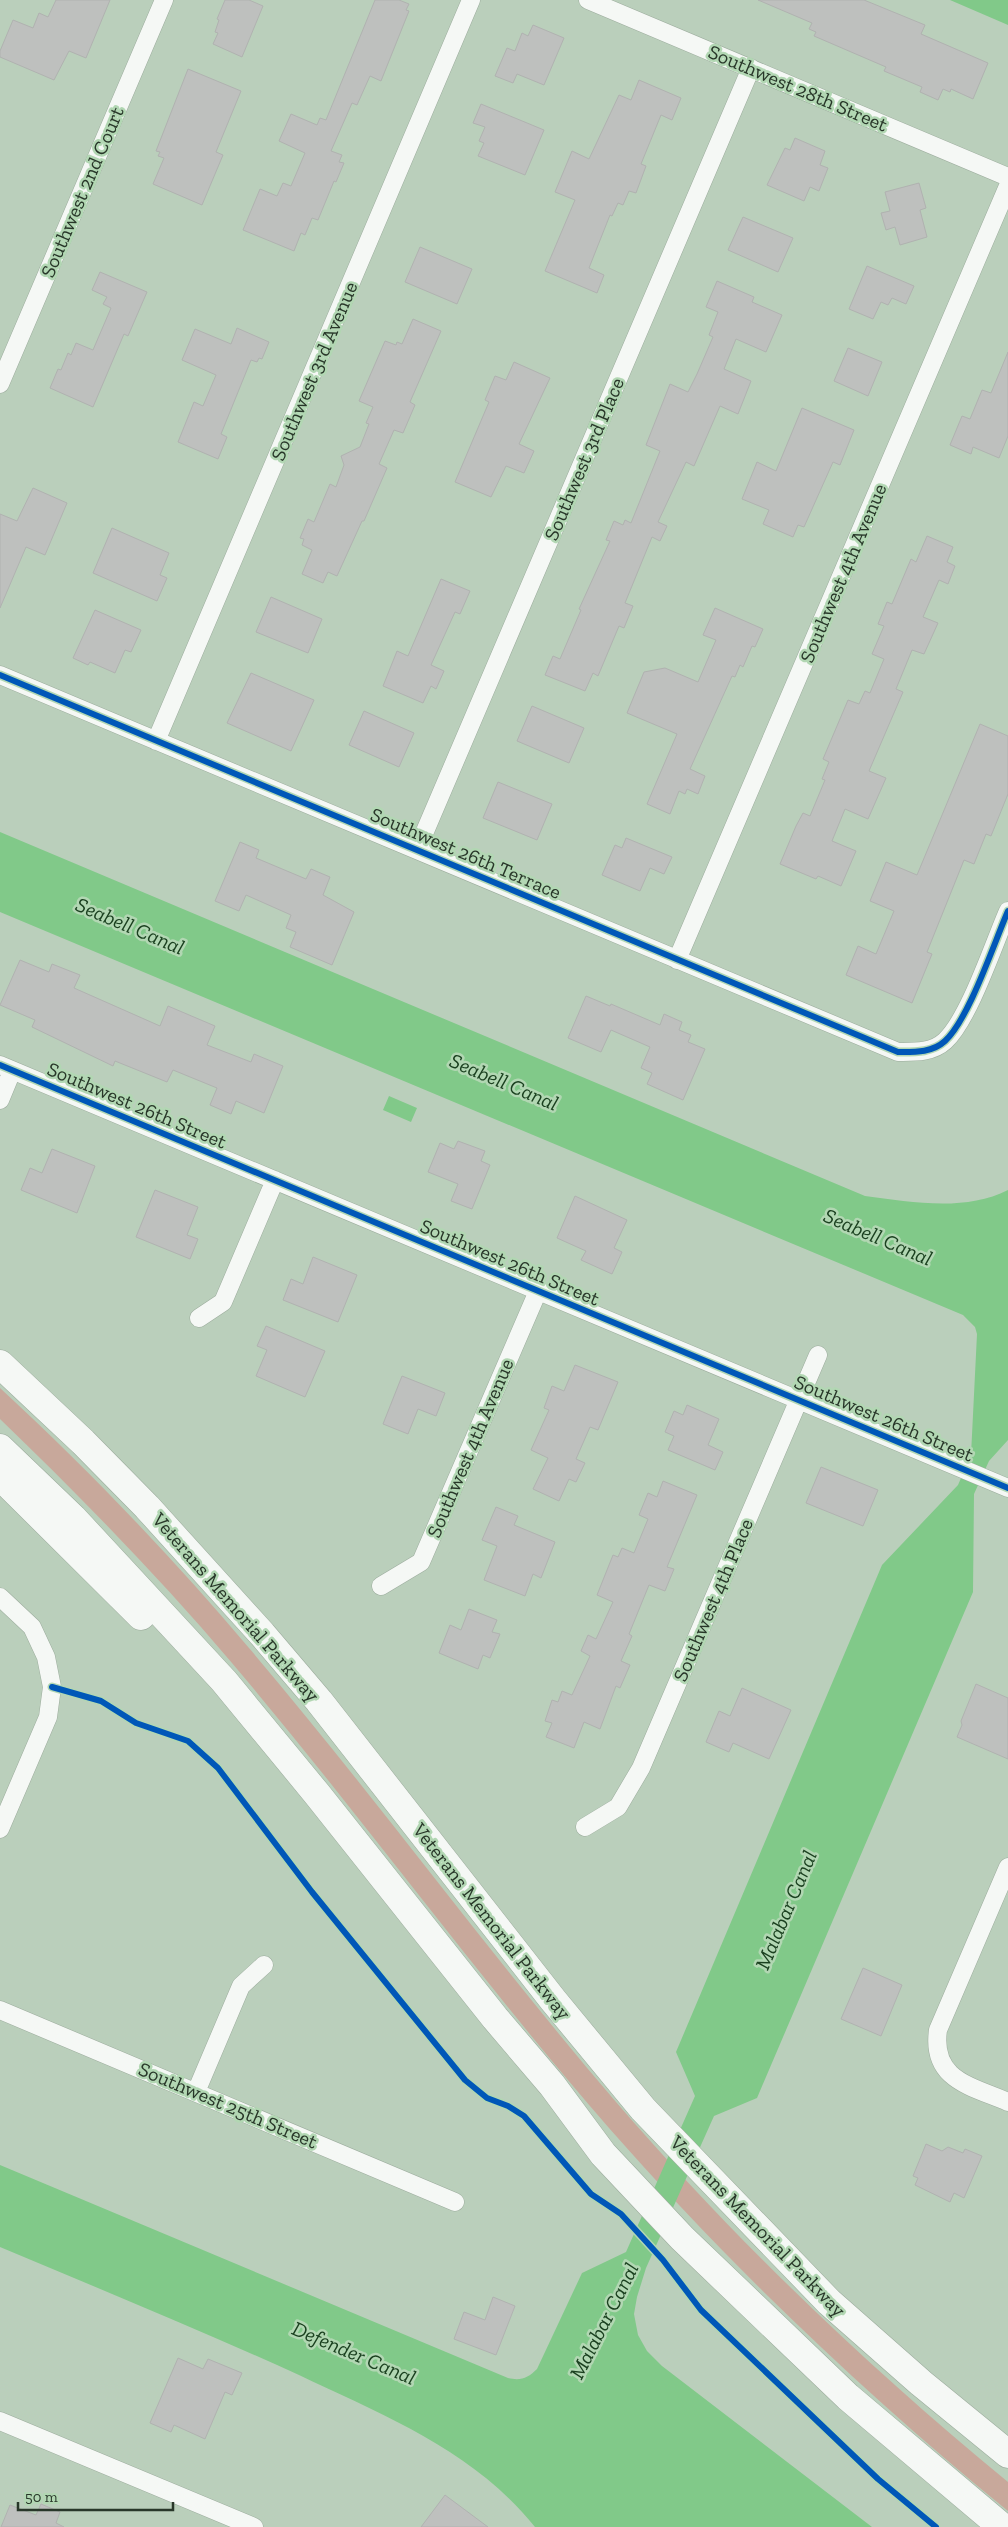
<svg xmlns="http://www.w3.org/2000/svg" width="1008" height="2527" font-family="'Zilla Slab',serif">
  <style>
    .green { fill: #c8a89b }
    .water { fill: #81c989 }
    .building { fill: #bec0be; stroke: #b0b2b0 }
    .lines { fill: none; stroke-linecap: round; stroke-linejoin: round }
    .street-casing { stroke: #9cac9d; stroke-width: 19 }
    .highway-casing { stroke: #9cac9d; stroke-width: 29 }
    .street { stroke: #f5f8f5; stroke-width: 18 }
    .highway { stroke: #f5f8f5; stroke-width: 28 }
    .cycleway-casing { stroke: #b2d7b3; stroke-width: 9 }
    .cycleway { stroke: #0057b8; stroke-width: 6 }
    .labels { text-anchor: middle; stroke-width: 5; stroke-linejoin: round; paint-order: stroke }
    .street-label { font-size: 20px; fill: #283729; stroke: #b2d7b3 }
    .water-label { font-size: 21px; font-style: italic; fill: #1b4120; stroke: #b2d7b3 }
  </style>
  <rect width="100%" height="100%" fill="#bacfbb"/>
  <path class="green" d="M0,1388C88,1469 172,1557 249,1648C375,1796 489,1954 616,2102C735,2240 867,2366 1008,2482V2511C865,2394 731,2267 609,2128C478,1978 361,1815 232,1663C159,1577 81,1497 0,1419Z"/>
  <path class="water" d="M950,0H1008V25Z
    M0,832L865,1196C911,1202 965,1212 1008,1190V1440L989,1461L974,1494L973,1592L757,2098L714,2116L646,2268L637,2297L634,2314L638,2335L647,2351L662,2366L872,2527H535C473,2450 385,2416 299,2375C200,2330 100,2289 0,2247V2165L508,2378C521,2381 528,2378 537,2369L582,2273L626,2252L695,2096L676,2052L882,1565L958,1485L971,1455L977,1334L975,1327L963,1315L0,912Z
    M389,1096L417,1108L411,1122L383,1110Z"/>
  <path class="building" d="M56,0H110L86,58L69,51L54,80L0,57V51L13,20L33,28L39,13L48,17Z
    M225,0H249L263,6L242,57L213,44L218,33L215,32L219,20L217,19Z
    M375,0H399L409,4L406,10L409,11L381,81L370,76L357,105L352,103L331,151L342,155L339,162L344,163L336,182L334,181L318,220L312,218L305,235L301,233L294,251L243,230L260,189L277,196L283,183L291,186L305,153L279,141L291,114L317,125L320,118L326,120Z
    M758,0H864L925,25L921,34L988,63L973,99L951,89L950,92L943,89L938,100L920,92L922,87L884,71L886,67L814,36L816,32L809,29L812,23Z
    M533,25L564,38L544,85L517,74L513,83L495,76L507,48L515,51L522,33L528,36Z
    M188,69L241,91L216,152L223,155L202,205L153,184L164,158L158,156L160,152L156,151Z
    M639,80L681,98L672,120L661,115L641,164L646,166L636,193L629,191L623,205L618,203L612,216L610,215L589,268L604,275L597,293L545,271L575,200L555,192L572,151L589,159L619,95L631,100Z
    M481,104L544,130L525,175L478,156L484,143L479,141L485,127L473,123Z
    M795,138L825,151L820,165L828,168L819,191L810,187L804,201L767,185L785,148L790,150Z
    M919,183L926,208L920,210L927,237L900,245L895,227L886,230L881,213L890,211L885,192Z
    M743,217L793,238L778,272L728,250Z
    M420,247L472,269L457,304L405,282Z
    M867,266L914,286L906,304L892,298L888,305L881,302L873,319L849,309Z
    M100,272L147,292L128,336L124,334L93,407L50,388L58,369L61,370L68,353L71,355L76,343L93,350L111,308L103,304L107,297L92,290Z
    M717,281L754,297L752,302L782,315L766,352L736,339L724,369L751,381L738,414L720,406L694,466L686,462L658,522L667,526L660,541L652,537L625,603L633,606L624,628L619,626L598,676L593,673L585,691L545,675L553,656L560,659L581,610L579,609L610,541L606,540L614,521L623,525L625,520L631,523L660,451L646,445L670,384L688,392L697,374L713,337L709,335L718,312L706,307Z
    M413,319L441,331L410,402L415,405L403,433L394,430L379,464L387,468L364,521H362L337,576L328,572L323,583L302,574L312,550L302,545L304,539L300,538L308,519L314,522L330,484L336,487L344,465L341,456L360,447L369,424L366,423L373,407L359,401L385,341L396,345L397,342L402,344Z
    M237,328L269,342L262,359L259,358L257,362L251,360L221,434L227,437L218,459L178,442L194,402L203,406L216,375L182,360L195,329L231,344Z
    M848,348L882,362L868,396L834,381Z
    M1008,352V436L999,458L973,447L971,454L950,445L962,416L970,419L982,390L991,393Z
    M514,362L550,378L519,444L534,451L524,473L506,466L491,497L455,482L489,402L485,400L495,376L506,380Z
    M802,408L854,430L840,465L833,462L804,527L798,525L793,537L763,524L769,510L742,499L757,462L776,471Z
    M33,488L67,503L45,555L26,547L0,608V514L17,521Z
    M112,528L169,553L160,575L167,578L157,601L93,573Z
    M927,536L953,547L947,562L955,566L948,584L939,580L923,617L938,623L924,654L912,650L896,689L903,692L869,771L886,778L868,819L845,809L832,841L856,851L841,886L818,876L816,879L780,864L796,826L803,813L810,816L825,780L822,779L829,762L823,759L848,700L859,704L865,691L870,693L884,659L872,654L884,626L878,624L887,602L892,604L911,559L916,562Z
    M441,579L470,591L460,614L455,612L431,665L444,671L436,689L431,686L423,703L383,686L397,651L408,656Z
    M271,597L322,619L308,653L256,632Z
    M715,608L763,629L755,647L752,646L743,667L740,665L735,677L732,676L690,769L705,776L698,794L687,789L685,794L679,791L670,814L647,804L677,734L627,713L644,672L665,668L698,682L716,640L703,635Z
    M95,610L141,630L131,652L125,650L115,673L90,662L88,665L73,658Z
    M251,673L314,700L291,751L227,723Z
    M532,706L584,728L569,763L517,741Z
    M364,711L414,733L399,767L349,745Z
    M980,724L1008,736V794L991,836L986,834L974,864L964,860L927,952L932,954L912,1003L846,975L858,946L876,954L894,911L870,901L886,862L917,875Z
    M498,782L552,804L537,840L483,818Z
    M626,838L672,857L664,874L650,868L640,891L602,875L615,845L622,848Z
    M240,842L259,850L256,858L306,879L311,869L330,877L323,895L354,912L332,965L290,947L296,932L286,928L291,915L246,895L239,911L215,901Z
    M20,960L49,972L52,964L80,975L74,988L160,1026L168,1006L215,1026L207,1045L251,1062L254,1054L283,1066L264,1113L236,1101L231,1114L210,1105L217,1088L173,1070L167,1082L115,1061L113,1066L32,1027L35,1020L0,1005Z
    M586,996L610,1006L611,1004L660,1025L664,1014L682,1022L679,1030L691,1035L688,1042L705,1049L683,1100L647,1084L652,1073L641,1068L650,1047L611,1030L601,1052L568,1038Z
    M458,1141L485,1151L481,1161L490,1165L472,1209L451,1201L458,1184L428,1172L440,1143L454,1149Z
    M52,1149L95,1166L77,1213L21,1190L30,1168L42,1173Z
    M155,1190L198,1207L187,1235L198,1239L190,1259L136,1237Z
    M575,1196L627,1220L614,1248L622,1252L612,1274L581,1260L586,1251L557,1238Z
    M313,1257L357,1275L338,1322L283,1300L291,1279L303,1284Z
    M266,1326L325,1351L305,1397L256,1376L267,1350L257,1346Z
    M575,1365L618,1382L598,1430L590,1427L576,1459L585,1463L576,1482L569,1479L559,1501L533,1489L548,1458L531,1450L549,1410L544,1408L552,1386L564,1391Z
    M402,1376L445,1393L436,1416L418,1409L408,1434L383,1424Z
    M687,1405L719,1419L708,1445L723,1452L715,1470L668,1450L674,1436L665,1432L674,1411L683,1415Z
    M821,1467L878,1490L863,1526L806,1503Z
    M663,1481L697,1495L667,1567L674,1569L665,1591L649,1585L629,1634L632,1636L621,1661L630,1665L620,1688L616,1686L600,1729L584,1722L574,1748L546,1737L552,1723L545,1721L552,1700L558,1702L562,1691L572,1695L590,1656L581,1651L588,1635L596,1639L613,1602L597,1595L613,1555L618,1557L622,1548L634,1553L648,1519L639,1515L648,1493L657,1497Z
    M496,1507L518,1516L514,1525L555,1542L541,1578L533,1574L525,1596L484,1580L497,1546L482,1540Z
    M469,1609L497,1620L492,1632L500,1634L490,1658L483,1655L478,1669L439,1653L450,1625L461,1630Z
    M976,1684L1008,1698V1759L957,1737L962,1725L961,1721Z
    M742,1688L791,1710L769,1759L733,1743L729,1752L706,1742L719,1711L730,1716Z
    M863,1968L902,1985L881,2036L841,2019Z
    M926,2144L942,2151L948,2147L963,2153L965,2149L982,2156L964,2198L954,2193L950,2202L915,2185L918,2178L913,2176Z
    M493,2297L515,2306L496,2355L454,2339L464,2312L485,2320Z
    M178,2358L203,2369L208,2359L242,2373L232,2395L225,2392L205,2439L174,2425L171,2432L150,2423Z
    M445,2495L488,2527H421Z
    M41,2504L60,2512L56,2523L64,2527H1L10,2505L36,2515Z"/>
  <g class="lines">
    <defs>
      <path id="street" d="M588,0L1008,177
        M0,384L164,0
        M0,675L898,1052C914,1052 932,1053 945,1041C969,1019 994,943 1008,911
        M156,741L471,0
        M417,850L751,68
        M677,960L1008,186
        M0,1065L1008,1488
        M0,1100L12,1071
        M199,1318L223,1302L275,1180
        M381,1586L421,1562L538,1291
        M0,1597L32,1627L46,1657L52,1687L48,1717L0,1829
        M585,1827L618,1807L641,1768L818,1355
        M1008,1867L938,2030C931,2080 971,2086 1008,2102
        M0,2010L455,2202
        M196,2092L241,1986L264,1965
        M0,2421L254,2527"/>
      <path id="highway" d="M0,1364L83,1442L147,1507L262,1634L319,1701L553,2000L643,2109L829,2302L921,2383L1008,2454
        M0,1448L73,1518L224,1681L317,1794L495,2018L552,2085L603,2154L682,2238L848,2397L1002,2527
        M0,1476L141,1616"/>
    </defs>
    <use href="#street" class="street-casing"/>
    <use href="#highway" class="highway-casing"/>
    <use href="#street" class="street"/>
    <use href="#highway" class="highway"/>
    <defs>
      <path id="cycleway" d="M0,675L898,1052C914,1052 932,1053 945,1041C969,1019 994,943 1008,911
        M0,1065L1008,1488
        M52,1687L101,1701L136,1723L188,1741L218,1768L312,1892L465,2080L487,2098L508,2106L524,2116L591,2194L621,2214L663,2260L701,2310L878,2479L936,2527"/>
    </defs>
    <use href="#cycleway" class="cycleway-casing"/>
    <use href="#cycleway" class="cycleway"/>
  </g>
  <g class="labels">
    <g class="street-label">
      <text transform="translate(798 88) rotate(23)" y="7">Southwest 28th Street</text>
      <text transform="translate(82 192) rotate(-67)" y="7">Southwest 2nd Court</text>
      <text transform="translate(314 371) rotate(-67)" y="7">Southwest 3rd Avenue</text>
      <text transform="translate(584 459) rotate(-67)" y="7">Southwest 3rd Place</text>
      <text transform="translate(843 573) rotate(-67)" y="7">Southwest 4th Avenue</text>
      <text transform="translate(466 853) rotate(23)" y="7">Southwest 26th Terrace</text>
      <text transform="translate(137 1105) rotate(23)" y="7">Southwest 26th Street</text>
      <text transform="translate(510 1262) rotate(23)" y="7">Southwest 26th Street</text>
      <text transform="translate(884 1418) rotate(23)" y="7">Southwest 26th Street</text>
      <text transform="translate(470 1448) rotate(-67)" y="7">Southwest 4th Avenue</text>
      <text transform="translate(713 1600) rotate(-67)" y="7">Southwest 4th Place</text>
      <text transform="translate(236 1607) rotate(49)" y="7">Veterans Memorial Parkway</text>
      <text transform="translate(492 1921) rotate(52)" y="7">Veterans Memorial Parkway</text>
      <text transform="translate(228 2105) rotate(23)" y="7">Southwest 25th Street</text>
      <text transform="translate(758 2226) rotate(46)" y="7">Veterans Memorial Parkway</text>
    </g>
    <g class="water-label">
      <text transform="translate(130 926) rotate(23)" y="7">Seabell Canal</text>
      <text transform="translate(504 1082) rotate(23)" y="7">Seabell Canal</text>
      <text transform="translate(878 1237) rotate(23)" y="7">Seabell Canal</text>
      <text transform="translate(786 1910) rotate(-67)" y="7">Malabar Canal</text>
      <text transform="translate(604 2321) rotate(-63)" y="7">Malabar Canal</text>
      <text transform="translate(354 2353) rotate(23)" y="7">Defender Canal</text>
    </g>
  </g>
  <path d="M18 2502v8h155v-8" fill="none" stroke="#283729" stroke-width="2.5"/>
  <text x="25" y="2502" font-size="15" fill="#283729" stroke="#b2d7b3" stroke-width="4" paint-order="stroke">50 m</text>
</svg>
